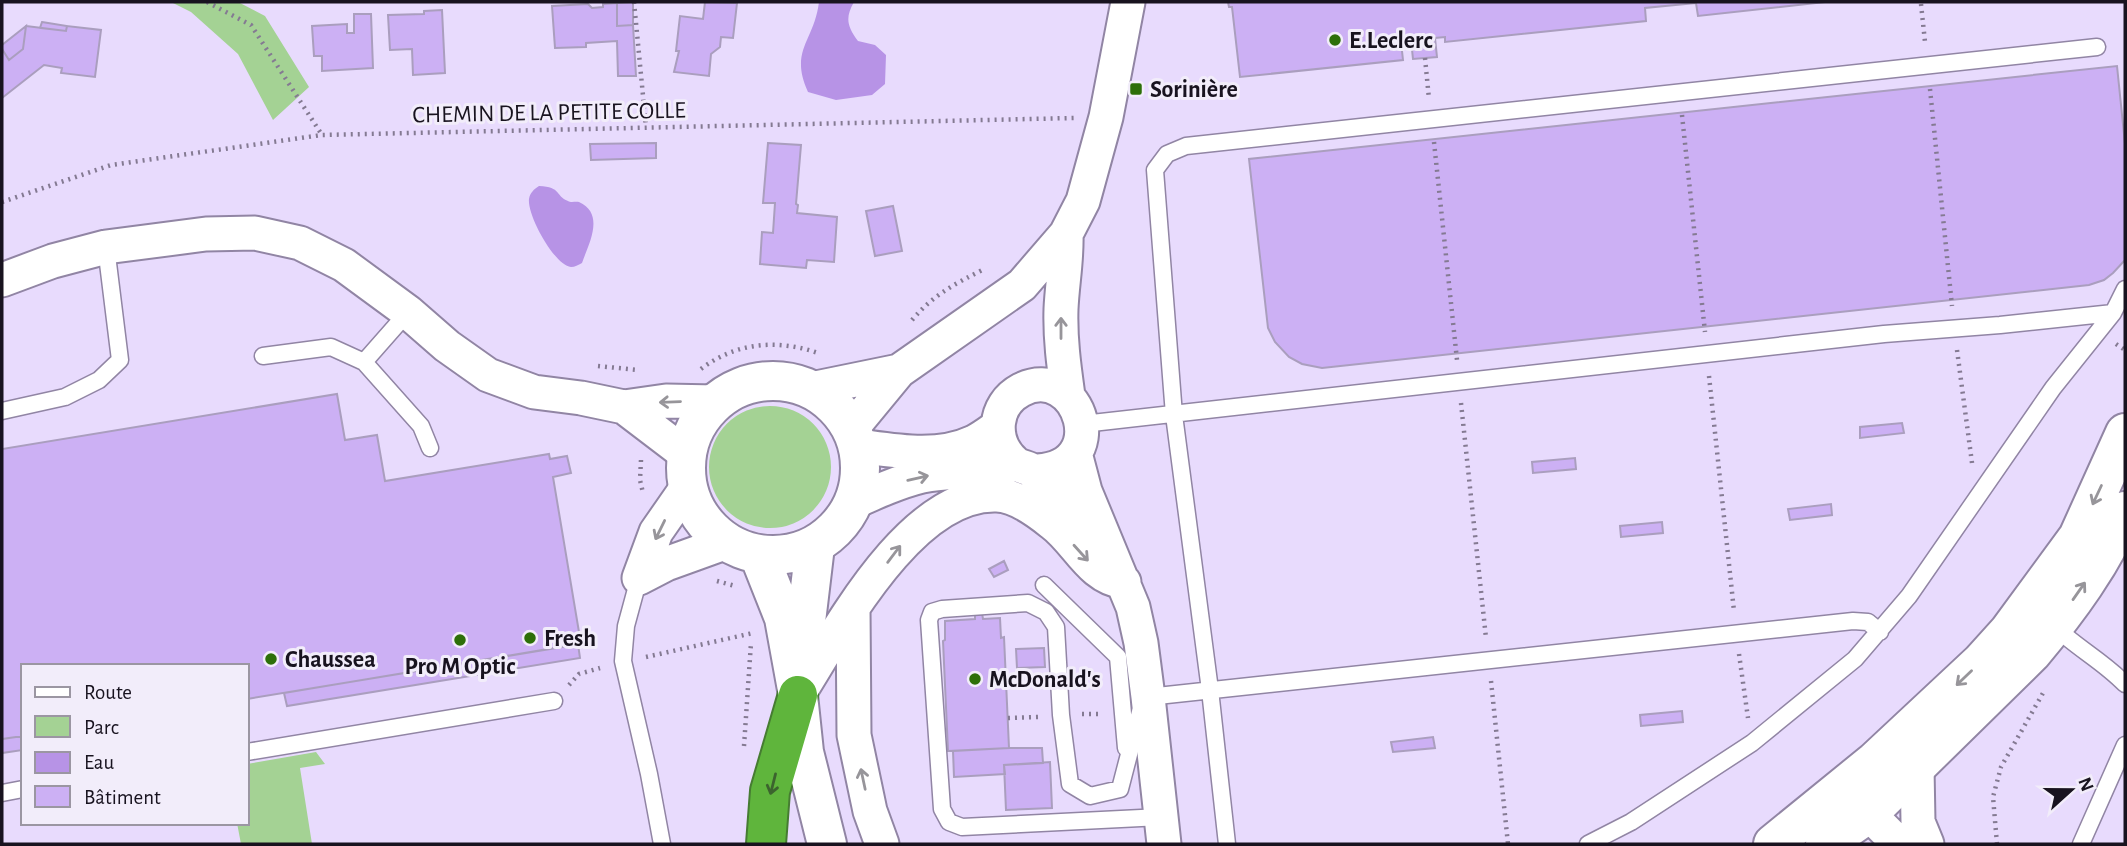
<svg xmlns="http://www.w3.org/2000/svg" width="2127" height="846" font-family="'Alegreya Sans',sans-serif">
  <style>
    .green { fill: #a4d294 }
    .water { fill: #b793e6 }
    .building { fill: #ccb0f4; stroke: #aa9ebe; stroke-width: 2 }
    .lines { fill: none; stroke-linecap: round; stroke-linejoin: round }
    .lane-casing { stroke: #9185a4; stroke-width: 19 }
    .street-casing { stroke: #9185a4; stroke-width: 37 }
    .secondary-casing { stroke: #9185a4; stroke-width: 42 }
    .highway-casing { stroke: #467c32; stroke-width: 42 }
    .path { stroke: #847a92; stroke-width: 4.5; stroke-dasharray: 2 5; stroke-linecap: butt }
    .lane { stroke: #fff; stroke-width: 16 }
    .street { stroke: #fff; stroke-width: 33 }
    .secondary { stroke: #fff; stroke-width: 38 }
    .highway { stroke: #5fb53c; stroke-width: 38 }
    .oneway { stroke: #97959a }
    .oneway2 { stroke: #3c642e }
    .poi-dot { fill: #2d6f09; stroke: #f2edfa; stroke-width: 2.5 }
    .labels { text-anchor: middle; stroke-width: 6; stroke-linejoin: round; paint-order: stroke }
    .poi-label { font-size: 24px; font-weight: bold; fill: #18131f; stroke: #f2edfa; text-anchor: start }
    .street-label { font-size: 24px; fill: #18131f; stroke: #f2edfa }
  </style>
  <rect width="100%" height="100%" fill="#e8dbfd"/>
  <path class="green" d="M171,2H238L265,16L309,87L273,120L238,54L191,12Z
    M709 467a61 61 0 1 1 122 0a61 61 0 1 1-122 0Z
    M316,752L325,764L300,768L312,844H241L237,823H247V764Z"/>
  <path class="water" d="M819,2H854C845,18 847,26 858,41L875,45L886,55L885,84L872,95L836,100L808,92C789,50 814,42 819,2Z
    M539,186C562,187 555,196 568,201C571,203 576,201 579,202C606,214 588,245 582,263C578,265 575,267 571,267C554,265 527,215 529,199C530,193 534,189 539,186Z"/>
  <path class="building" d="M633,2V25L617,26V3Z
    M705,2L737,3L733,38L721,37L720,47L711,54L709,76L674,72L679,51H676L680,16L703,19Z
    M1228,2H1825L1698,16L1696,3L1645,8L1646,21L1445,42V37L1435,38L1437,57L1413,59L1411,40L1401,42L1403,60L1240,77L1232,7H1229Z
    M617,3V26L633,25L636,76H618L617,41L586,43V47L555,48L552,6L588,4L592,8L603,7V4Z
    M442,10L445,73L413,75L412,49L390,50L388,15L424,14V11Z
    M354,14H371L373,68L322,71V56H314L312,26L347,24V33H354Z
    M42,22L67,26L66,31L40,28Z
    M26,26L66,31L67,26L101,30L95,77L61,73L62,68L44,65L2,98V49L9,60L23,49Z
    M26,26L23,49L9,60L2,49V45Z
    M2117,66L2125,144V260L2113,273L2104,280L2089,285L1322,368L1302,364L1289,357L1275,342L1268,328L1249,159Z
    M656,143V158L591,160L590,144Z
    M768,143L801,145L796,204L798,205L797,213L837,217L834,262L807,260L806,268L760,264L762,232L773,233L775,203H763Z
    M893,206L902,251L875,256L866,211Z
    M337,394L345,440L377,435L385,481L549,454L550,459L567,456L571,473L553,477L581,644L247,699V666H23V736L2,739V449Z
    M1902,423L1904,433L1860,438V427Z
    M1575,458L1576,469L1533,473L1532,462Z
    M1831,504L1832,515L1790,520L1788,509Z
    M1662,522L1663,533L1621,537L1620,526Z
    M1004,561L1008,570L994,577L989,569Z
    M975,613H982L983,619L1000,618L1001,638L1004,637L1009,748L948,751L943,641L945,640V621L975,619Z
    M578,644L580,658L287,706L284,693Z
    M1044,648L1045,667L1017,668L1016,649Z
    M1682,711L1683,722L1641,726L1640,715Z
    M23,736V750L2,753V739Z
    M1433,737L1435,748L1393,752L1391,742Z
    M1009,748H1042L1043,763L1004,765L1005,774L954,777L953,751Z
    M1050,762L1052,808L1006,810L1004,765Z"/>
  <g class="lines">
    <defs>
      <path id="lane" d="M263,356L331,347L364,362L421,426L430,448
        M364,362L408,312
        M2,411L65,397L99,380L120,360L106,247
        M1083,424L1884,334L2000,325L2113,313
        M639,578L626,626L623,661L649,774L662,844
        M1044,585L1118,657L1126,748
        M2052,624C2075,647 2103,661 2125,684
        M247,752L554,701
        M2,793L23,789
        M1161,817L962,827L949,822L942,809L929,620L932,612L942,609L1028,603L1046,612L1056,627L1061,715L1070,784L1090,796L1120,789L1140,712L1148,697L1853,621L1868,622L1880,632
        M1227,844L1210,690L1174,415L1155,170L1167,154L1186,146L2097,47
        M1588,844L1631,822L1752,743L1855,659L1909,596L2053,388L2113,313L2125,289
        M2081,844L2125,745"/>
      <path id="street" d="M1066,234C1067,260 1062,284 1061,309C1060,339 1064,367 1068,396
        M2,280L53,261L106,247L206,234L255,233L300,243L344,265L408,312L447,346L488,375L534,392L581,398L624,407L666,401L716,402
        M811,389L899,371
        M624,407L687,455
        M852,428L899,371L1022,285L1066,234L1083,201L1106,117L1128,2
        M859,446C896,451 938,459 974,442C982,438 990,432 997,427
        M1075,453L1085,491L1133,607L1141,643L1148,697L1164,844
        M1032,471C1117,471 1079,360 1021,390C993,405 991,441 1014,462C1019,467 1027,467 1033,471C1046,480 1056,495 1067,506C1076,515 1086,522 1096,530
        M854,502C876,492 898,482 922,476C953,470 986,473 1016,464
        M639,578L656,532L688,486
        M639,578L666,564L727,542
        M853,608L854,735L870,811L882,844
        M798,695C838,632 910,493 996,495C1015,495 1037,511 1052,523C1077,541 1090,578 1124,582
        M1917,767L1918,822L1927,844
        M1850,795L1899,844"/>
      <path id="secondary" d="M686 468a87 87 0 1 1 174 0a87 87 0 1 1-174 0Z
        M759,555L784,618L798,695L804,752L827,844
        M802,655L815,546
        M1773,844L1875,761L1981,662L2009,631L2078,537L2125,433
        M1825,844L1868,814L2032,653C2069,609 2102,564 2125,511"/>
      <path id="highway" d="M766,844L770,791L798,695"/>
    </defs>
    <use href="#lane" class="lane-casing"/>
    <use href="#street" class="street-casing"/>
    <use href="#secondary" class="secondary-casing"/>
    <use href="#highway" class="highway-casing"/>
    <path class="path" d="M207,2L251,25L322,135
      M634,2L646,127
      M1921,4L1925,42
      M1425,58L1429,99
      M1930,89L1952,306
      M1682,115L1705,332
      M1434,142L1457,360
      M2,202L111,165L322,135L1074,118
      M912,320C934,294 955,284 984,269
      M2116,344L2125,350
      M1957,350L1972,463
      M598,366L638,370
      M701,369C736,342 778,339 818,353
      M1709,376L1734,611
      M1461,403L1486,638
      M641,460L640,480L643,493
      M717,581L735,586
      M1739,654L1748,718
      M646,657L753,633
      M1491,681L1508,844
      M569,685L579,674L600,668
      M1082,714H1101
      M1008,718L1038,717
      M744,746L751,643
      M1997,844L1993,797L2001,767L2043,693"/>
    <use href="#lane" class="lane"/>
    <use href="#street" class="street"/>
    <use href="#secondary" class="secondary"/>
    <use href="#highway" class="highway"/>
  </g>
  <defs><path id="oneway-shaft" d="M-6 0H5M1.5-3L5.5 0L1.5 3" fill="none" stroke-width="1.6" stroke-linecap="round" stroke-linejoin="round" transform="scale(1.75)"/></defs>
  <g class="oneway">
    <use href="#oneway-shaft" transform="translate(1061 328) rotate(-90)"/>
    <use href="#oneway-shaft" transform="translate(670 402) rotate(178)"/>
    <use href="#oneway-shaft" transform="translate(918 478) rotate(-13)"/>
    <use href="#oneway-shaft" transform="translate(2097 495) rotate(115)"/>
    <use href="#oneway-shaft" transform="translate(660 530) rotate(116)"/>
    <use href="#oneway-shaft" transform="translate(1081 553) rotate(48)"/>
    <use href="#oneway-shaft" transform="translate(894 554) rotate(-53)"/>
    <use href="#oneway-shaft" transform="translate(2079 591) rotate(-55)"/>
    <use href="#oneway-shaft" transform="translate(1964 678) rotate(136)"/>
    <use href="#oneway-shaft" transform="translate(863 779) rotate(-102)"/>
  </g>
  <use class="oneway2" href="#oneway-shaft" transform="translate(773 784) rotate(104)"/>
  <g class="poi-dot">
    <circle cx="1335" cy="40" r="7"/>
    <rect x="1129" y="82" width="14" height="14" rx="3.5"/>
    <circle cx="530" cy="638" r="7"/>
    <circle cx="460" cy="640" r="7"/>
    <circle cx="271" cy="659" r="7"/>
    <circle cx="975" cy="679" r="7"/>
  </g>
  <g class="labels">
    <g class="poi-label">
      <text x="1349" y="48">E.Leclerc</text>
      <text x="1150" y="97">Sorinière</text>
      <text x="544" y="646">Fresh</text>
      <text x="285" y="667">Chaussea</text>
      <text x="460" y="674" text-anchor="middle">Pro M Optic</text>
      <text x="989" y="687">McDonald's</text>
    </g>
    <g class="street-label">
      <text transform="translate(549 112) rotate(-1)" y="8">CHEMIN DE LA PETITE COLLE</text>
    </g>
  </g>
  <rect width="2127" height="846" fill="none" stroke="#18131f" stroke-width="7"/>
  <rect x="21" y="664" width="228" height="161" fill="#f2edfa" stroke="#9b96a2" stroke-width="2"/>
  <rect x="35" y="687" width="35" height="10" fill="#ffffff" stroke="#9b96a2" stroke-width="2"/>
  <text x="84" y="699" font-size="21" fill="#18131f">Route</text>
  <rect x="35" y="716" width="35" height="21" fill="#a4d294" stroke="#9b96a2" stroke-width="2"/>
  <text x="84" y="734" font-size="21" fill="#18131f">Parc</text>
  <rect x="35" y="752" width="35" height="21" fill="#b793e6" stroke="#9b96a2" stroke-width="2"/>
  <text x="84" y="769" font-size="21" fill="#18131f">Eau</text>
  <rect x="35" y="786" width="35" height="21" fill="#ccb0f4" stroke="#9b96a2" stroke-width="2"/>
  <text x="84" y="804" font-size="21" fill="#18131f">Bâtiment</text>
  <g transform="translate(2071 790) rotate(69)" stroke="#f2edfa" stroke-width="5" paint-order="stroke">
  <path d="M0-5L12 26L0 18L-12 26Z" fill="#18131f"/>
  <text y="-10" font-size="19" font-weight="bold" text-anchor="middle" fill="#18131f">N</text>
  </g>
</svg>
